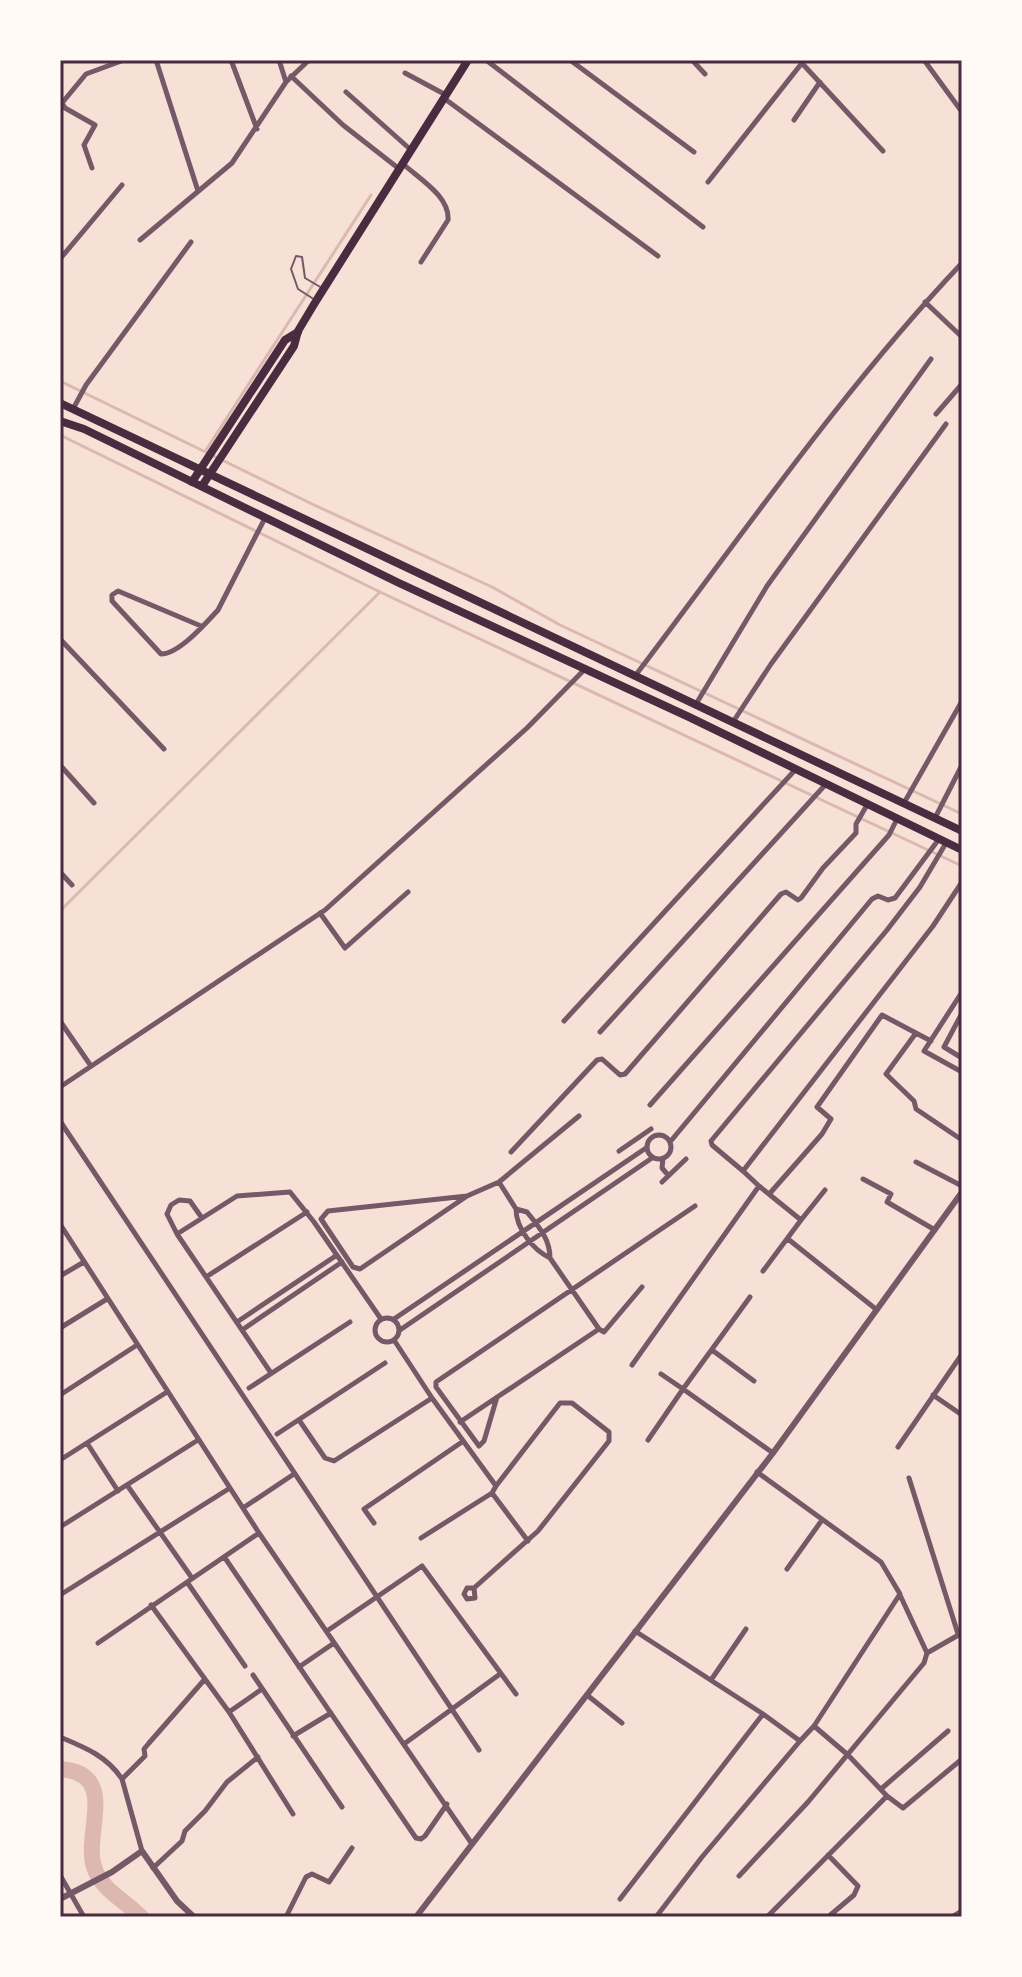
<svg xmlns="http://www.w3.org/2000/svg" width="1022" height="1977" font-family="Ubuntu,sans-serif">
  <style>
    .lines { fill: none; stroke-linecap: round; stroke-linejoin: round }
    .stream { stroke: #dcb8b0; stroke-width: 3 }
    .river { stroke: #dcb8b0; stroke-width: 16 }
    .service { stroke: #755966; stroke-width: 2 }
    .minor { stroke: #755966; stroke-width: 5 }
    .tertiary { stroke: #755966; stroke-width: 6 }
    .primary { stroke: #4a2c40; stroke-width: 8 }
    .trunk { stroke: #4a2c40; stroke-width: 8 }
    .neatline { fill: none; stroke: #4a2c40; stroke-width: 3 }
  </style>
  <rect width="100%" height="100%" fill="#f7e1d7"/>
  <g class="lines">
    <path class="stream" d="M60,381L312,504L492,587L560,625L962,814
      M60,435L380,592L962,866
      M206,450L371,195
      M60,911L380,592"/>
    <path class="river" d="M60,1769C120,1773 83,1833 94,1867C101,1890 126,1901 141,1917"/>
    <path class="service" d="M312,298L298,289L291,269L296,256L302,257L305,278L322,288"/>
    <path class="minor" d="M156,60L198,191
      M231,60L257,129
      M279,60L286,82
      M486,60L703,227
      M570,60L694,152
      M692,60L705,74
      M799,60L883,151
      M924,60L962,112
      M405,73L446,95
      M291,76L343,125L398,168
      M346,92L411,150
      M445,99L658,256
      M794,120L820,82
      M402,163C418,178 450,196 448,220L421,262
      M92,168L84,145L95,125L65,108L62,103L86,74L124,60
      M708,182L802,63
      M140,240L232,163L286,82L309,60
      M60,259L122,185
      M925,302L962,337
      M73,409L86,385L191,242
      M936,414L962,384
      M201,626L118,591L112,595V601L161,654C179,654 206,623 218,610L265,518
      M60,639L164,749
      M635,676C740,538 843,389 962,263
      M696,704L767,586L931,359
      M733,722L771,664L946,424
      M60,765L94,803
      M904,803L962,701
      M935,818L962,765
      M60,872L72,885
      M320,913L345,948L408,892
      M962,992L924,1051L962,1072
      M962,1013L944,1047L962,1058
      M60,1021L91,1066
      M564,1021L796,769
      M600,1032L826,784
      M916,1033L886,1074L914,1101L916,1109L962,1140
      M60,1087L325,910L527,728L586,668
      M650,1105L889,835L897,819
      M60,1121L479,1750
      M647 1147a12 12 0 1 1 24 0a12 12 0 1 1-24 0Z
      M670,1142L872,899L878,896L888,900L895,898L939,839
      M619,1151L651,1129
      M511,1152L597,1060L602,1059L620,1075L625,1074L781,894L786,892L798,900L801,898L823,868L856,833V824L867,805
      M663,1158L662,1168L668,1175
      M916,1162L962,1186
      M743,1171L712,1145L711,1141L887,930L920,887L946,843
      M863,1179L891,1194L887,1202L935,1230
      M499,1182L516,1209
      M662,1182L686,1159
      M759,1186L801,1220L763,1271
      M771,1192L822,1134L831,1119L817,1107L882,1015L931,1041
      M467,1196L328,1211L321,1219L353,1267L360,1269L467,1196L499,1182L579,1116
      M516,1209L527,1212C539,1227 550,1239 550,1258C533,1250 516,1228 516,1209Z
      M801,1220L825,1190
      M60,1224L259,1533L472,1844
      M177,1234L167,1214L171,1205L179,1200L190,1201L202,1218
      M788,1239L877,1310
      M550,1258L599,1329L604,1332L642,1287
      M60,1276L84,1262
      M206,1277L307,1212
      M375 1330a12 12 0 1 1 24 0a12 12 0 1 1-24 0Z
      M394,1319L646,1148
      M237,1322L337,1255
      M60,1328L107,1299
      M242,1330L342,1262
      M400,1330L652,1158
      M394,1340L432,1398L496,1486L492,1493
      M712,1350L754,1381
      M632,1365L759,1186L743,1171L933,926L962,882
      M271,1373L177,1234L237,1196L290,1192L314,1222L381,1319
      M661,1374L683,1389L750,1297
      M249,1388L350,1322
      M60,1395L137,1345
      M933,1395L962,1415
      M497,1397L484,1441L479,1446L436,1387V1382L695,1206
      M299,1420L325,1458L334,1461L432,1398
      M460,1422L599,1329
      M277,1434L385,1363
      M648,1440L683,1389L773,1453
      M87,1443L118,1491
      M898,1447L962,1354
      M60,1460L167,1392
      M757,1472L881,1562L900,1594L814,1726L800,1741
      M962,1472V1473
      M909,1478L958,1634
      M127,1485L192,1578
      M492,1493L528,1541
      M243,1508L294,1474
      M374,1523L364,1509L462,1442
      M60,1527L198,1440
      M421,1538L492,1493
      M225,1558L416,1838L421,1839L425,1836L447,1804
      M787,1569L822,1520
      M187,1582L245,1666
      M474,1588L475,1598L467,1599L464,1594L467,1588H474L538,1531L609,1441V1432L572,1403H560L496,1486
      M60,1595L230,1488
      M151,1605L229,1712L293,1814
      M327,1631L422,1566L516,1694
      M635,1631L763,1714L800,1741L702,1857L656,1917
      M98,1643L259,1533
      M927,1653L962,1633
      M299,1667L334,1643
      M253,1675L342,1807
      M711,1680L746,1629
      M587,1695L622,1723
      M229,1712L262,1689
      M293,1736L331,1713
      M60,1737C84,1747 107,1756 122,1779L142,1851
      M404,1744L500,1674
      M122,1779L145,1756L144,1749L149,1743L205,1679
      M881,1789L948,1731
      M887,1796L903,1808L962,1759
      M153,1868L182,1841L185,1831L205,1811L227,1782L258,1757
      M60,1875L84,1917
      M739,1876L808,1802L924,1663L927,1653L900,1595
      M620,1899L763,1714
      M286,1917L306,1877L312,1874L329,1882L352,1848
      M767,1917L887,1796L848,1755L814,1726
      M828,1917L854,1895L858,1886L828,1855
      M952,1917L962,1911"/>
    <path class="tertiary" d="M60,1899L112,1872L142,1851L177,1901L194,1917
      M416,1917L773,1453L962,1192"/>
    <path class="primary" d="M192,482L285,340L298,332
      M202,486L294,346L298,331L316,301L468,60"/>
    <path class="trunk" d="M60,403L962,831
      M60,421L84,429L399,583L689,717L962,850"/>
  </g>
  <rect width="1022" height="1977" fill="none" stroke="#fffaf5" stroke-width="124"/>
  <rect x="62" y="62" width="898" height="1853" class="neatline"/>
</svg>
